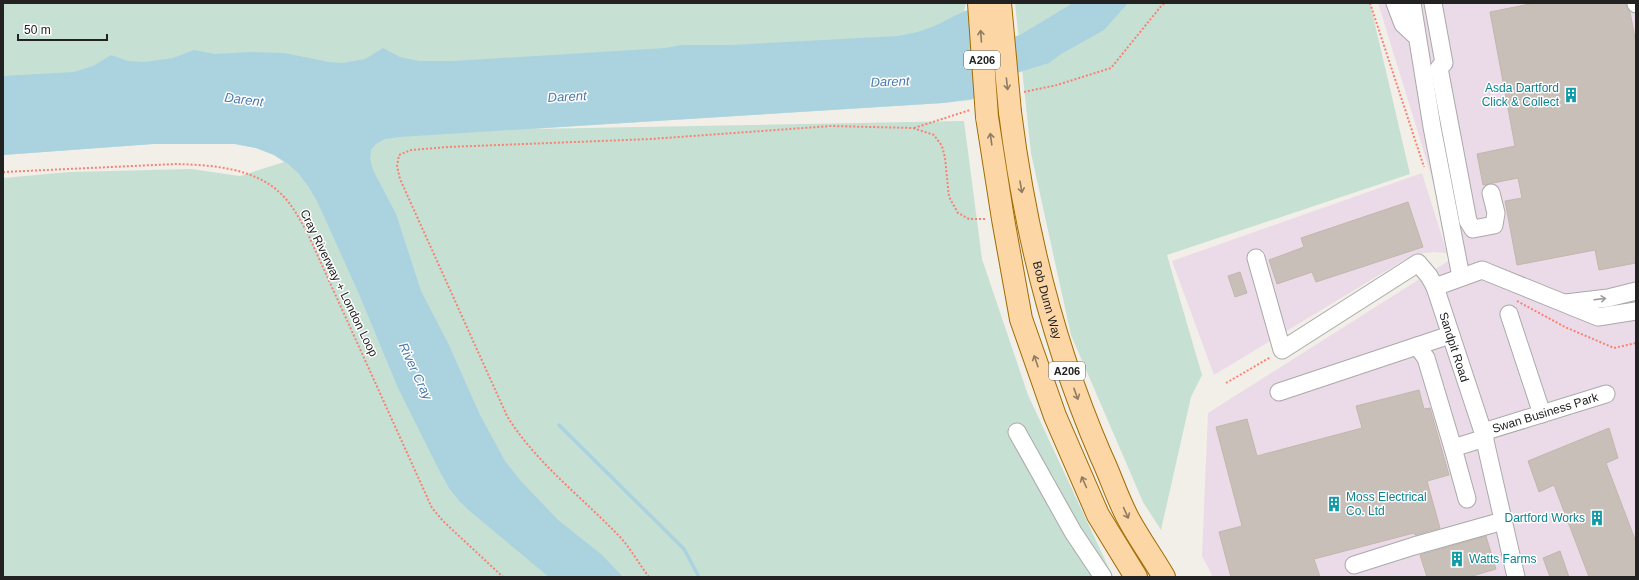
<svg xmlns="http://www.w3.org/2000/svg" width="1639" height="580" font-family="Helvetica,sans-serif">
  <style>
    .industrial { fill: #ebdbe8 }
    .wetland { fill: #c6e0d4 }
    .water { fill: #aad3df }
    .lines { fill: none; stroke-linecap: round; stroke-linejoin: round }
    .stream { stroke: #aad3df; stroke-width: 3.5 }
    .building { fill: #c7bfb8; stroke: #c4b6ab }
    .minor-casing { stroke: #a9a9a9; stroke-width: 19 }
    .major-casing { stroke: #a06b00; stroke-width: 24 }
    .path { stroke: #fa8072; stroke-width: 2; stroke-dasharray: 2 2; stroke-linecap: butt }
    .minor { stroke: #fff; stroke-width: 17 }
    .major { stroke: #fcd6a4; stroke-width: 22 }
    .major-bridge-casing { stroke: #a06b00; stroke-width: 24; stroke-linecap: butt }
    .major-bridge { stroke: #fcd6a4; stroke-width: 22 }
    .oneway { stroke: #8f7c63 }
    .oneway2 { stroke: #9c9c9c }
    .labels { text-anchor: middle; stroke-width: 3; stroke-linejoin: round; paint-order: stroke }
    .shield { fill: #fff; stroke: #646464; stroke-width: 1 }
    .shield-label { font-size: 11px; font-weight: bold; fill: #222 }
    .culture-label { font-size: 12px; fill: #0d838f; stroke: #fff; text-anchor: end }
    .street-label { font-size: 12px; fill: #222; stroke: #fff }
    .water-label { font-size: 13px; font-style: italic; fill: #4a7aab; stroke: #fff }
  </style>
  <rect width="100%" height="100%" fill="#f2efe9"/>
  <path class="industrial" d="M1378,3H1636V577H1213L1202,556L1208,413L1456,256Z
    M1422,173L1447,253L1433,252L1418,254L1404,260L1214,375L1172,261Z"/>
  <path class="wetland" d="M3,3H966L964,11L972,9V100L943,103L530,129L964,121L982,259L1028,395L1113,577H3V178L69,172L191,169L240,176L284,162L274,155L256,148L235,144H153L3,155Z
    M1015,3H1370L1410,174L1167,255L1202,375L1191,397L1161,530L1143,502L1071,335L1031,153Z"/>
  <path class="water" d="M1073,3H1128L1104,30L1061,54L1049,63L978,85L979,98L943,103L399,137L385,139L376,144L371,150L370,159L373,170L396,214L421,291L448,343L480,415L505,461L520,480L558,520L601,554L623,577H549L472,513L459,501L449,488L438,468L398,388L359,294L317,201L308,186L299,174L287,163L274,155L256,148L235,144H153L3,155V76L74,72L93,66L111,55L128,61L145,62L173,58L194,50L215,54L250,52L284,53L329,62L343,63L365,59L383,48L400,57L419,61H453L665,48L682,45H732L898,36C909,34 919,32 929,28C944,23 956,13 972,9L975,47L1020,35Z"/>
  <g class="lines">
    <path class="stream" d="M559,425L684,549L699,577"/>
  </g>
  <path class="building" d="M1535,3H1626L1627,9L1630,12L1636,43V263L1599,270L1595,250L1517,265L1505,201L1522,198L1518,178L1483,185L1477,154L1515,146L1490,12Z
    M1408,202L1423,247L1316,282L1312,272L1277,284L1269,260L1304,247L1301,238Z
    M1240,272L1247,293L1235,297L1228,276Z
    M1419,390L1424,409L1430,408L1449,475L1427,481L1440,528L1415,535L1414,533L1314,559L1320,577H1231L1219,532L1242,526L1216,427L1247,419L1257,456L1362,428L1356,406Z
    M1609,428L1618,458L1606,463L1636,542V577H1589L1554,485L1539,492L1528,461Z
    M1486,536L1496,569L1469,577H1427L1420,555Z
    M1560,551L1569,577H1550L1543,558Z"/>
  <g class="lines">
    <defs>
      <g id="minor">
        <path d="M1395,3L1403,24L1417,37"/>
        <path d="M1412,3L1432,127L1461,277"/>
        <path d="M1433,3L1444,63L1439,68L1468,221L1473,229L1494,225L1496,213L1491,193"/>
        <path d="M1636,3V4"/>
        <path d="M1256,258L1282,350L1418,263L1429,276L1435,287"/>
        <path d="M1566,303L1608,298L1636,291"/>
        <path d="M1509,314L1542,414"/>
        <path d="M1417,346L1450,335"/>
        <path d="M1279,392L1417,346L1426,358L1453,448"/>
        <path d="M1017,432L1073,532L1103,577"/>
        <path id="s1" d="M1483,432L1606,394"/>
        <path d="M1467,499L1453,448L1485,438"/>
        <path d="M1354,565L1414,546L1503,521"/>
        <path d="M1516,577L1483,432L1435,287L1482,270L1598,317L1636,311"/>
      </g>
      <g id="major">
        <path id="s2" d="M1010,112C1025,232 1053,345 1101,456C1111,477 1118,500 1129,520C1140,540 1153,558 1164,577"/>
        <path d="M987,117L1003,219L1021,319L1055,416L1098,515L1136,577"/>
      </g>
    </defs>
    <use href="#minor" class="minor-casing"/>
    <use href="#major" class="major-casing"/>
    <path class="path" d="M1370,3L1424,167
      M1024,92L1057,85L1111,68L1162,5L1165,3
      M914,128L970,110
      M3,172L176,164C213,165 259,168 285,198C294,208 300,220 307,232L432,508L443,521L503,577
      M1517,301L1565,327L1614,348L1636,343
      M1226,383L1271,357
      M649,577C639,564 631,549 620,537C582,497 536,463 507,416L400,179L397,166L399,155L411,150L448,147L651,139L831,126L913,128L934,135L942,146L945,158L949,197L958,213L969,219H986"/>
    <use href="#minor" class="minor"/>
    <use href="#major" class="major"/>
    <defs>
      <path id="major-bridge" d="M979,3L987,117
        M1000,3L1010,112"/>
    </defs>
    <use href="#major-bridge" class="major-bridge-casing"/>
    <use href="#major-bridge" class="major-bridge"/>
  </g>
  <defs><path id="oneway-shaft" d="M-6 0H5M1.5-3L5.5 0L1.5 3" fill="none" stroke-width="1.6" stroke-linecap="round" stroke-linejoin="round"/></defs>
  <g class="oneway">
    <use href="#oneway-shaft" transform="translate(981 36) rotate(-94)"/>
    <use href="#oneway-shaft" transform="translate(1007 84) rotate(84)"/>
    <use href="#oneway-shaft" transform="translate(991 139) rotate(-98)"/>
    <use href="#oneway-shaft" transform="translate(1021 187) rotate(80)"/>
    <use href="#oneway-shaft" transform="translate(1036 361) rotate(-109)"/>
    <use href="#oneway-shaft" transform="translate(1076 394) rotate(70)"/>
    <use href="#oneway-shaft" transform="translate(1084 482) rotate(-114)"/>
    <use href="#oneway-shaft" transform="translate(1126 513) rotate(66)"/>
  </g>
  <use class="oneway2" href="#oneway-shaft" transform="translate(1600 299) rotate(-7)"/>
  <defs>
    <symbol id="building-bare" viewBox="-9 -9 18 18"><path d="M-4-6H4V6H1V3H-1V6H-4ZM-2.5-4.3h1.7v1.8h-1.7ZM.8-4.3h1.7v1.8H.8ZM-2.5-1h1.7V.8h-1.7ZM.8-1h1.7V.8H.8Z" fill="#0f9aa8" stroke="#fff" stroke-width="2.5" paint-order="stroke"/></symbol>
  </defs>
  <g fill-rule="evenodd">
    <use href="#building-bare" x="1560" y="84" width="22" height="22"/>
    <use href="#building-bare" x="1323" y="493" width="22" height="22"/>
    <use href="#building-bare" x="1586" y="507" width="22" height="22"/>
    <use href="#building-bare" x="1446" y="548" width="22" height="22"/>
  </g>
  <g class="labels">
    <g class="shield">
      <rect x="964" y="51" width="36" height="18" rx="3"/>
      <rect x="1049" y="362" width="36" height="18" rx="3"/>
    </g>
    <g class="shield-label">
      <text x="982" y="64">A206</text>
      <text x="1067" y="375">A206</text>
    </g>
    <g class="culture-label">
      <text x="1559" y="92">Asda Dartford<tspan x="1559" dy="14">Click &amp; Collect</tspan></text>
      <text x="1346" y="501" text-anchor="start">Moss Electrical<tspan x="1346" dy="14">Co. Ltd</tspan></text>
      <text x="1585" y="522">Dartford Works</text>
      <text x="1469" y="563" text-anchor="start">Watts Farms</text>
    </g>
    <g class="street-label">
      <text transform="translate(339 283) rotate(64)" y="4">Cray Riverway + London Loop</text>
      <text dy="4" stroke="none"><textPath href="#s2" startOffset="192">Bob Dunn Way</textPath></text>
      <text transform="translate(1454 347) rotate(72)" y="4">Sandpit Road</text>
      <text dy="4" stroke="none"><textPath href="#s1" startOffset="65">Swan Business Park</textPath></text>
    </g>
    <g class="water-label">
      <text transform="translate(890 81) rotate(-2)" y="5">Darent</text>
      <text transform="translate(567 96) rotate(-3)" y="5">Darent</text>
      <text transform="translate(244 99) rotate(7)" y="5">Darent</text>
      <text transform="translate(416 371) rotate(65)" y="5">River Cray</text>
    </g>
  </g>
  <rect width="1639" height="580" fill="none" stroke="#222222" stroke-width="8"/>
  <path d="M18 34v6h89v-6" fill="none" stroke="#222222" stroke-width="2"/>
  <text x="24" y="34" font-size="12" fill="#222222" stroke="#ffffff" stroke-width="3" paint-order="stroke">50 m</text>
</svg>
